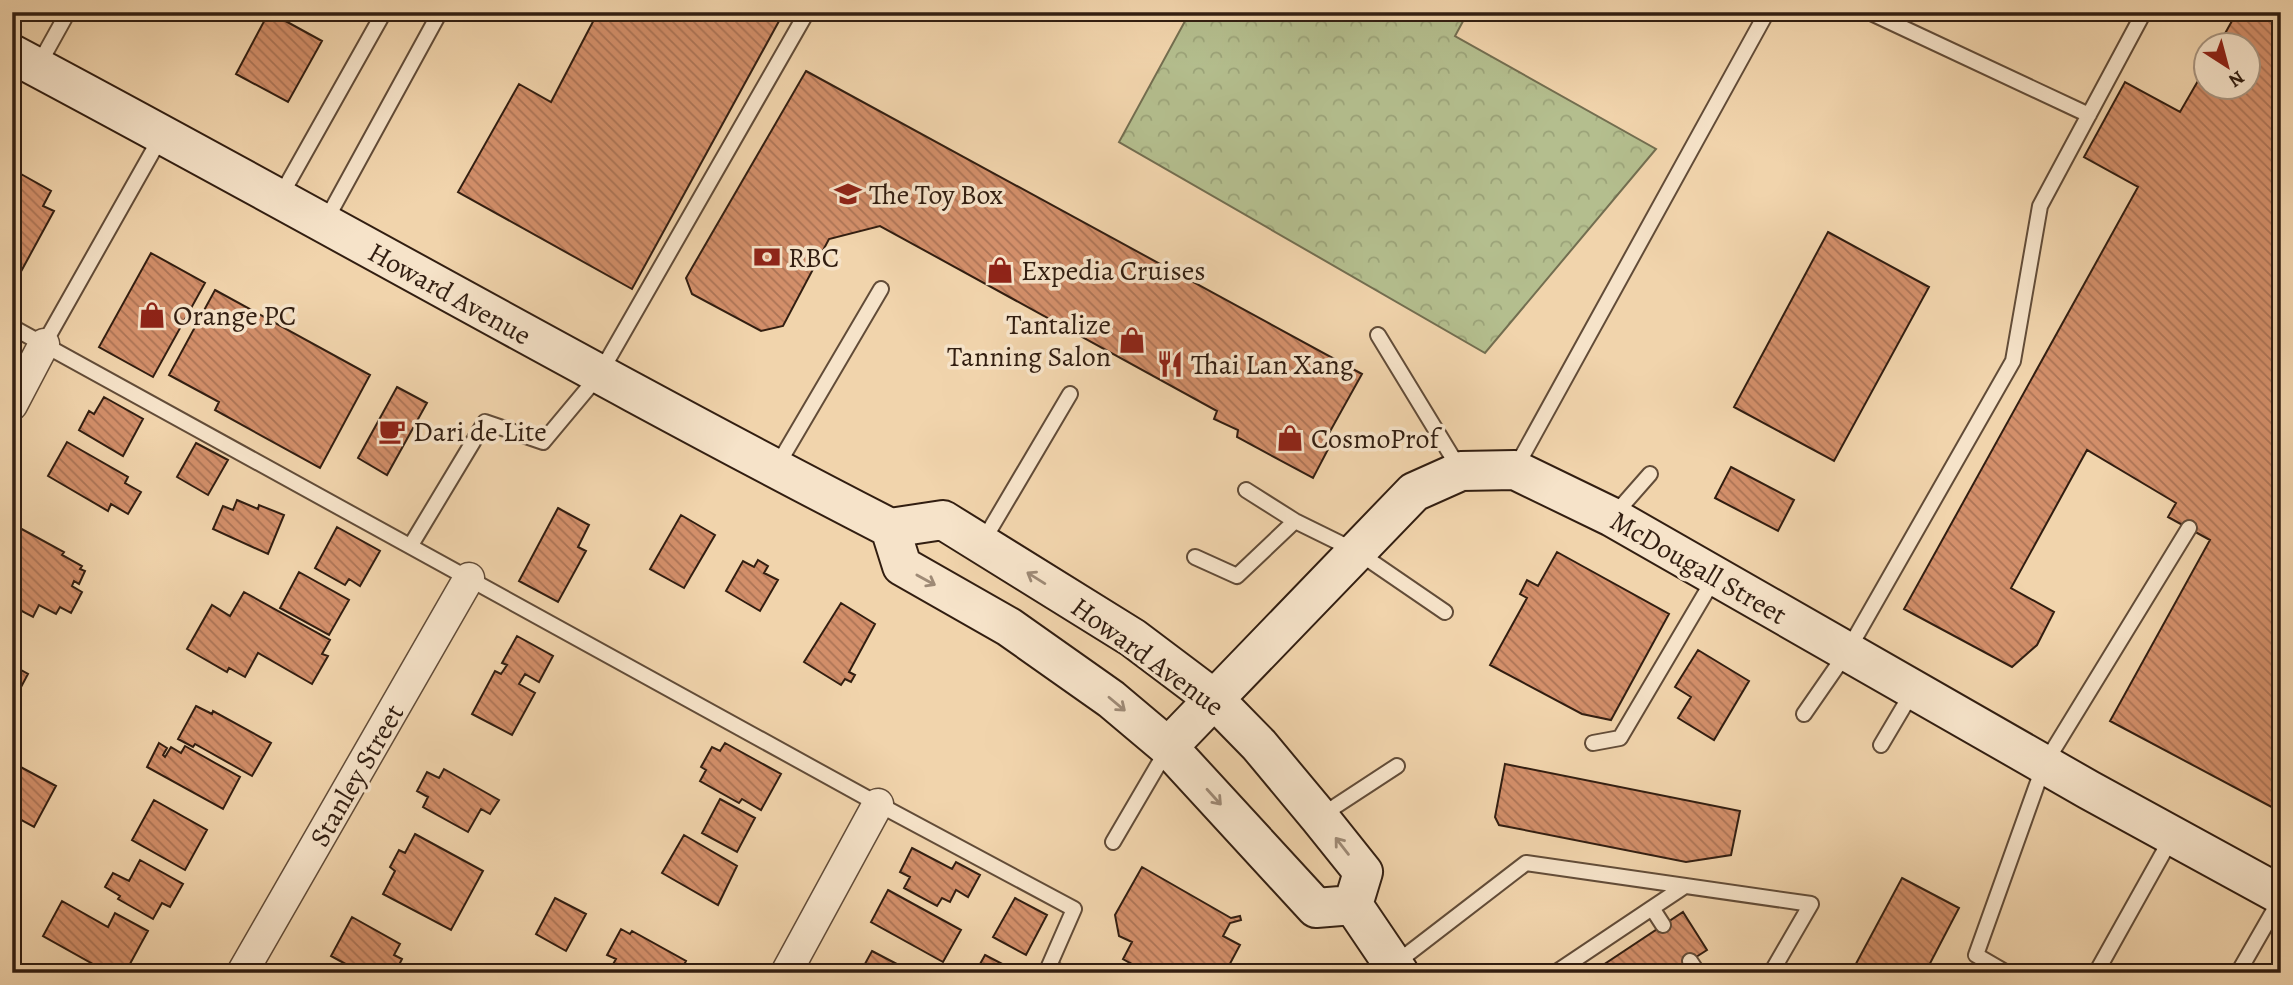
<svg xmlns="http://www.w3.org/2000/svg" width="2293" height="985" font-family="Alegreya,serif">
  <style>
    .forest { fill: url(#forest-crowns); stroke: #736e50; stroke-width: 2 }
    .building { fill: url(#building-back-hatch); stroke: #321e11; stroke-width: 2 }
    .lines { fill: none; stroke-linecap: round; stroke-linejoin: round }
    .lane-casing { stroke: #624c38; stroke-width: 18 }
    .street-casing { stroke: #624c38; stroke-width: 33 }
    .secondary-casing { stroke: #321e11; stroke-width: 42 }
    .lane { stroke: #f6e3c9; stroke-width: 14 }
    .street { stroke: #f6e3c9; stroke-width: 30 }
    .secondary { stroke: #f6e3c9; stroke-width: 38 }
    .oneway { stroke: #9e8a76 }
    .labels { text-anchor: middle; stroke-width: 7; stroke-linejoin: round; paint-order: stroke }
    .poi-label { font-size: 28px; fill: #321e11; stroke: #f6e3c9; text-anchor: start }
    .street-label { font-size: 28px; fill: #321e11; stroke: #f6e3c9 }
  </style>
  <defs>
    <pattern id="forest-crowns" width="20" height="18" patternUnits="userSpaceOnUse" patternTransform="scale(1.75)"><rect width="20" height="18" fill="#b4be8e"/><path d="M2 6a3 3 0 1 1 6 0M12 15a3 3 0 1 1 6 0" fill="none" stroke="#9ba379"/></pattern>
    <pattern id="building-back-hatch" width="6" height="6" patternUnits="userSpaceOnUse" patternTransform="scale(1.75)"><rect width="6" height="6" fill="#d38f6a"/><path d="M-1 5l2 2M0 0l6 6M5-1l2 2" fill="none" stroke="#ac7456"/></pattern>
  </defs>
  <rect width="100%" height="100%" fill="#f1d4ac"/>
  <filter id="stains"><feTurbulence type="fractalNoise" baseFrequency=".00286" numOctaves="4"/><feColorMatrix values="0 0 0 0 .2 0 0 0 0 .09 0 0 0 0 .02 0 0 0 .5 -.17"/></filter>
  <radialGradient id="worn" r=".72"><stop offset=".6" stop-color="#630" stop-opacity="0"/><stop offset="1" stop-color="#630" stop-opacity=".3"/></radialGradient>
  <path class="forest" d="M1190,12H1468L1455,36L1656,149L1485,353L1119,142Z"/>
  <path class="building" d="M269,12L322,41L288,102L236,74Z
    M598,12H784L632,289L458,192L519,84L551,102Z
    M2237,12H2281V812L2110,721L2210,540L2168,517L2176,503L2087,450L2011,588L2054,612L2037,645L2012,667L1904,609L2138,187L2084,157L2125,82L2180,112L2206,67V88H2248V46H2218Z
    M806,71L1362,374L1328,435L1334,438L1313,478L1237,437L1238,430L1214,419L1217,411L880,226L829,239L783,326L761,331L692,294L686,278Z
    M21,174L51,191L43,206L54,211L12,288V190Z
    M1828,232L1929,287L1834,461L1734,407Z
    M151,253L205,283L153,377L99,347Z
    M215,290L370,375L320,468L215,410L219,402L169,375Z
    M397,387L427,403L387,475L358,458Z
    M104,397L143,419L123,456L79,430L89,411L94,414Z
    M67,442L128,477L125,483L141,492L128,514L111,504L108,511L48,476Z
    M196,443L228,460L208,495L177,477Z
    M1731,467L1794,500L1778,531L1715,498Z
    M237,500L258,509L259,505L284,515L268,554L213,529L223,506L233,510Z
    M558,508L589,525L578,547L586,551L558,602L519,581Z
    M681,515L715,535L684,588L650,569Z
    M18,527L64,552L62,555L82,566L80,569L85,571L79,584L74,581L72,586L82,592L71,613L60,607L56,614L39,605L33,617L12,606V577L15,572L12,571V537Z
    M337,527L380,551L360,586L349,579L345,585L315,568Z
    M1557,552L1669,614L1611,720L1582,714L1490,665L1527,598L1520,594L1527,580L1538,586Z
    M758,560L768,566L764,573L778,580L760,611L726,591L743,561L754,567Z
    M299,572L349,600L329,635L280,608Z
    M244,592L330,640L322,654L328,656L312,684L258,653L245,677L229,668L227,672L187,649L212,605L230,616Z
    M841,603L875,624L849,672L855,675L851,682L845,679L841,685L804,662Z
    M517,636L553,656L539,682L525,674L519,684L535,693L512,735L472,714L495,671L501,674L507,665L502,663Z
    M1698,650L1749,681L1714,740L1678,718L1691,697L1675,687Z
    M12,665L28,674L12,704Z
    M196,706L212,714L213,711L271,743L252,776L195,744L193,747L178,739Z
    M159,743L167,748L163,755L165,757L171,747L181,753L185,746L240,777L223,809L147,767Z
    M725,743L781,774L761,810L742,799L739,803L700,781L706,770L701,767L712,747L720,751Z
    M15,764L56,786L34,827L12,815V770Z
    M1505,764L1740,811L1731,855L1686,862L1499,825L1495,817Z
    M444,769L499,800L490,814L481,809L468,832L423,807L428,797L417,791L427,772L439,778Z
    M720,799L755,818L737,852L702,833Z
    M154,800L207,830L185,870L132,840Z
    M415,834L483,871L451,930L383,894L395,871L390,867L399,850L405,853Z
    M684,835L737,866L718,905L662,873Z
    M912,848L952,869L956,862L980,875L968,897L956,890L950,902L942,898L937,906L904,888L910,877L900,872Z
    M140,860L183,884L170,907L162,903L153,919L118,899L120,896L105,887L113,873L129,881Z
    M1142,867L1231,918L1240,916L1241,920L1230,923L1223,936L1240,945L1225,973H1148L1123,959L1132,942L1119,936L1115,915Z
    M1902,878L1959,908L1925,973H1851Z
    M888,890L961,930L943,962L871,922Z
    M555,898L586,914L566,951L536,934Z
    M1015,898L1047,915L1026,955L993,937Z
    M62,901L108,927L115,913L148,931L125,973H109L43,936Z
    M1683,912L1707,950L1671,973H1591Z
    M352,917L400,944L394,955L402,959L396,971L400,973H362L331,956Z
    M621,929L630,934L632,931L686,961L680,973H625L612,966L616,959L607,955Z
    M872,951L914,973H860Z
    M985,955L1018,972V973H975Z"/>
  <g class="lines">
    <defs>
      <path id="lane" d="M1869,12L2089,115
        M38,66L68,12
        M280,197L384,12
        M325,222L440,12
        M12,327L878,804L1074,909L1049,966L1061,973
        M1378,335L1459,468
        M44,344L162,135
        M777,466L881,289
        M1515,469L1767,12
        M1246,490L1295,521L1356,551L1445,612
        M1614,515L1650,474
        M982,543L1070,394
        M411,545L485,422L543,442L599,375L807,12
        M1195,557L1237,576L1295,521
        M1804,714L1847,652L2013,361L2040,206L2144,12
        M1593,743L1620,738L1715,577
        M1881,745L1913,691
        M1319,817L1397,766
        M1113,842L1168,748
        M1663,925L1652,908L1685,886
        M1690,961L1698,973
        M1396,963L1526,863L1811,904L1771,973
        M1555,973L1652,908
        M2007,973L1976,955L2044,765L2189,528
        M2096,973L2172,837
        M2238,973L2281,898"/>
      <path id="street" d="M12,405L44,344
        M242,973L469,578
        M786,973L878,804"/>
      <path id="secondary" d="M12,54C306,210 594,376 890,528L943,520L1133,638L1214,699L1259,745L1319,817L1363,872L1353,905
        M890,528L902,566L1009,627L1111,699L1168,747L1316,908L1353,905
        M1168,747L1414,492L1461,471L1515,470L1612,517L2089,790L2281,895
        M1353,905L1399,973"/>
    </defs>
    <use href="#lane" class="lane-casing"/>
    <use href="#street" class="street-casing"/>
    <use href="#secondary" class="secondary-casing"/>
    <use href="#lane" class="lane"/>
    <use href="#street" class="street"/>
    <use href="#secondary" class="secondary"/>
  </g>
  <defs><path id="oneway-shaft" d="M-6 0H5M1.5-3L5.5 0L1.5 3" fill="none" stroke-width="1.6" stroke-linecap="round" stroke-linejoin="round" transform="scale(1.75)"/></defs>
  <g class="oneway">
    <use href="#oneway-shaft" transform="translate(1036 578) rotate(-148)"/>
    <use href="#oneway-shaft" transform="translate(926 580) rotate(29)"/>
    <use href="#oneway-shaft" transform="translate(1117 704) rotate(40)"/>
    <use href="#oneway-shaft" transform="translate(1214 797) rotate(48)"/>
    <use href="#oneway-shaft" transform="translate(1342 846) rotate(-128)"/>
  </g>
  <defs>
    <symbol id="school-bare" viewBox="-9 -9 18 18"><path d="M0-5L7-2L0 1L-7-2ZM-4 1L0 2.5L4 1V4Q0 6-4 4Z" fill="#8f2418" stroke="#f6e3c9" stroke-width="2.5" paint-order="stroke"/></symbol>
    <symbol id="bank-bare" viewBox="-9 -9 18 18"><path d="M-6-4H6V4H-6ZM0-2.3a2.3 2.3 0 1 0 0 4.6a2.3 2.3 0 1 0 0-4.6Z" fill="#8f2418" stroke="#f6e3c9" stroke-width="2.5" paint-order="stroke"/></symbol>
    <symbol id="shop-bare" viewBox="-9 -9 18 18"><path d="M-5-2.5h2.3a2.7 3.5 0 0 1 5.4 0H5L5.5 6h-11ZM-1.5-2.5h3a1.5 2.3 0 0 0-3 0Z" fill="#8f2418" stroke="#f6e3c9" stroke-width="2.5" paint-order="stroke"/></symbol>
    <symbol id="restaurant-bare" viewBox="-9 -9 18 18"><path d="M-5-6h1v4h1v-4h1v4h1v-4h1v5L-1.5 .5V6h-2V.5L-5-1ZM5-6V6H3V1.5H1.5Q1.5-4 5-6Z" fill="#8f2418" stroke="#f6e3c9" stroke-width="2.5" paint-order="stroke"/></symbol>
    <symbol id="cafe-bare" viewBox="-9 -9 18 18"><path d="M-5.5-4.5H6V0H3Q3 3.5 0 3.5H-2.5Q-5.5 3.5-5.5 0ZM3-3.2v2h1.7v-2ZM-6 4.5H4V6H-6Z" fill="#8f2418" stroke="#f6e3c9" stroke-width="2.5" paint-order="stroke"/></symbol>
  </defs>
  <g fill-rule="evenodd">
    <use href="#school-bare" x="829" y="175" width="38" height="38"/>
    <use href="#bank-bare" x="748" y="238" width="38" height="38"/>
    <use href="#shop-bare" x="981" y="251" width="38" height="38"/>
    <use href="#shop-bare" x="133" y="296" width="38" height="38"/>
    <use href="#shop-bare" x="1113" y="321" width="38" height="38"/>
    <use href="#restaurant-bare" x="1151" y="345" width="38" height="38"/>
    <use href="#cafe-bare" x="373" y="412" width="38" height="38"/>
    <use href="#shop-bare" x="1271" y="419" width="38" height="38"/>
  </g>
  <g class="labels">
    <g class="poi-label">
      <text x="869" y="204">The Toy Box</text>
      <text x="788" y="267">RBC</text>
      <text x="1021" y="280">Expedia Cruises</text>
      <text x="173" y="325">Orange PC</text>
      <text x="1111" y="334" text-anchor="end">Tantalize<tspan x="1111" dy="32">Tanning Salon</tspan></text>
      <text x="1191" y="374">Thai Lan Xang</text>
      <text x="413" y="441">Dari de Lite</text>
      <text x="1311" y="448">CosmoProf</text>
    </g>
    <g class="street-label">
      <text transform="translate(450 293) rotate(29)" y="10">Howard Avenue</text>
      <text transform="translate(1699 567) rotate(30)" y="10">McDougall Street</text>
      <text transform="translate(1148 656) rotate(36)" y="10">Howard Avenue</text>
      <text transform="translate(356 775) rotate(-60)" y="10">Stanley Street</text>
    </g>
  </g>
  <rect width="2293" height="985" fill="none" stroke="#f1d4ac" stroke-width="42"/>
  <rect x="14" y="14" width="2265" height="957" fill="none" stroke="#321e11" stroke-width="3.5"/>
  <rect x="21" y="21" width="2251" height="943" fill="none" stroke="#321e11" stroke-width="2"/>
  <g transform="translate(2227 66) rotate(144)"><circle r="33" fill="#f6e3c9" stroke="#a8947f" stroke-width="2"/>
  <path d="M0-5L12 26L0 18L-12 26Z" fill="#8f2418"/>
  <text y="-10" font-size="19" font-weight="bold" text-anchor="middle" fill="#321e11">N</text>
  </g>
  <rect width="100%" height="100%" filter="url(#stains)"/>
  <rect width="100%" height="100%" fill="url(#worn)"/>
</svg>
